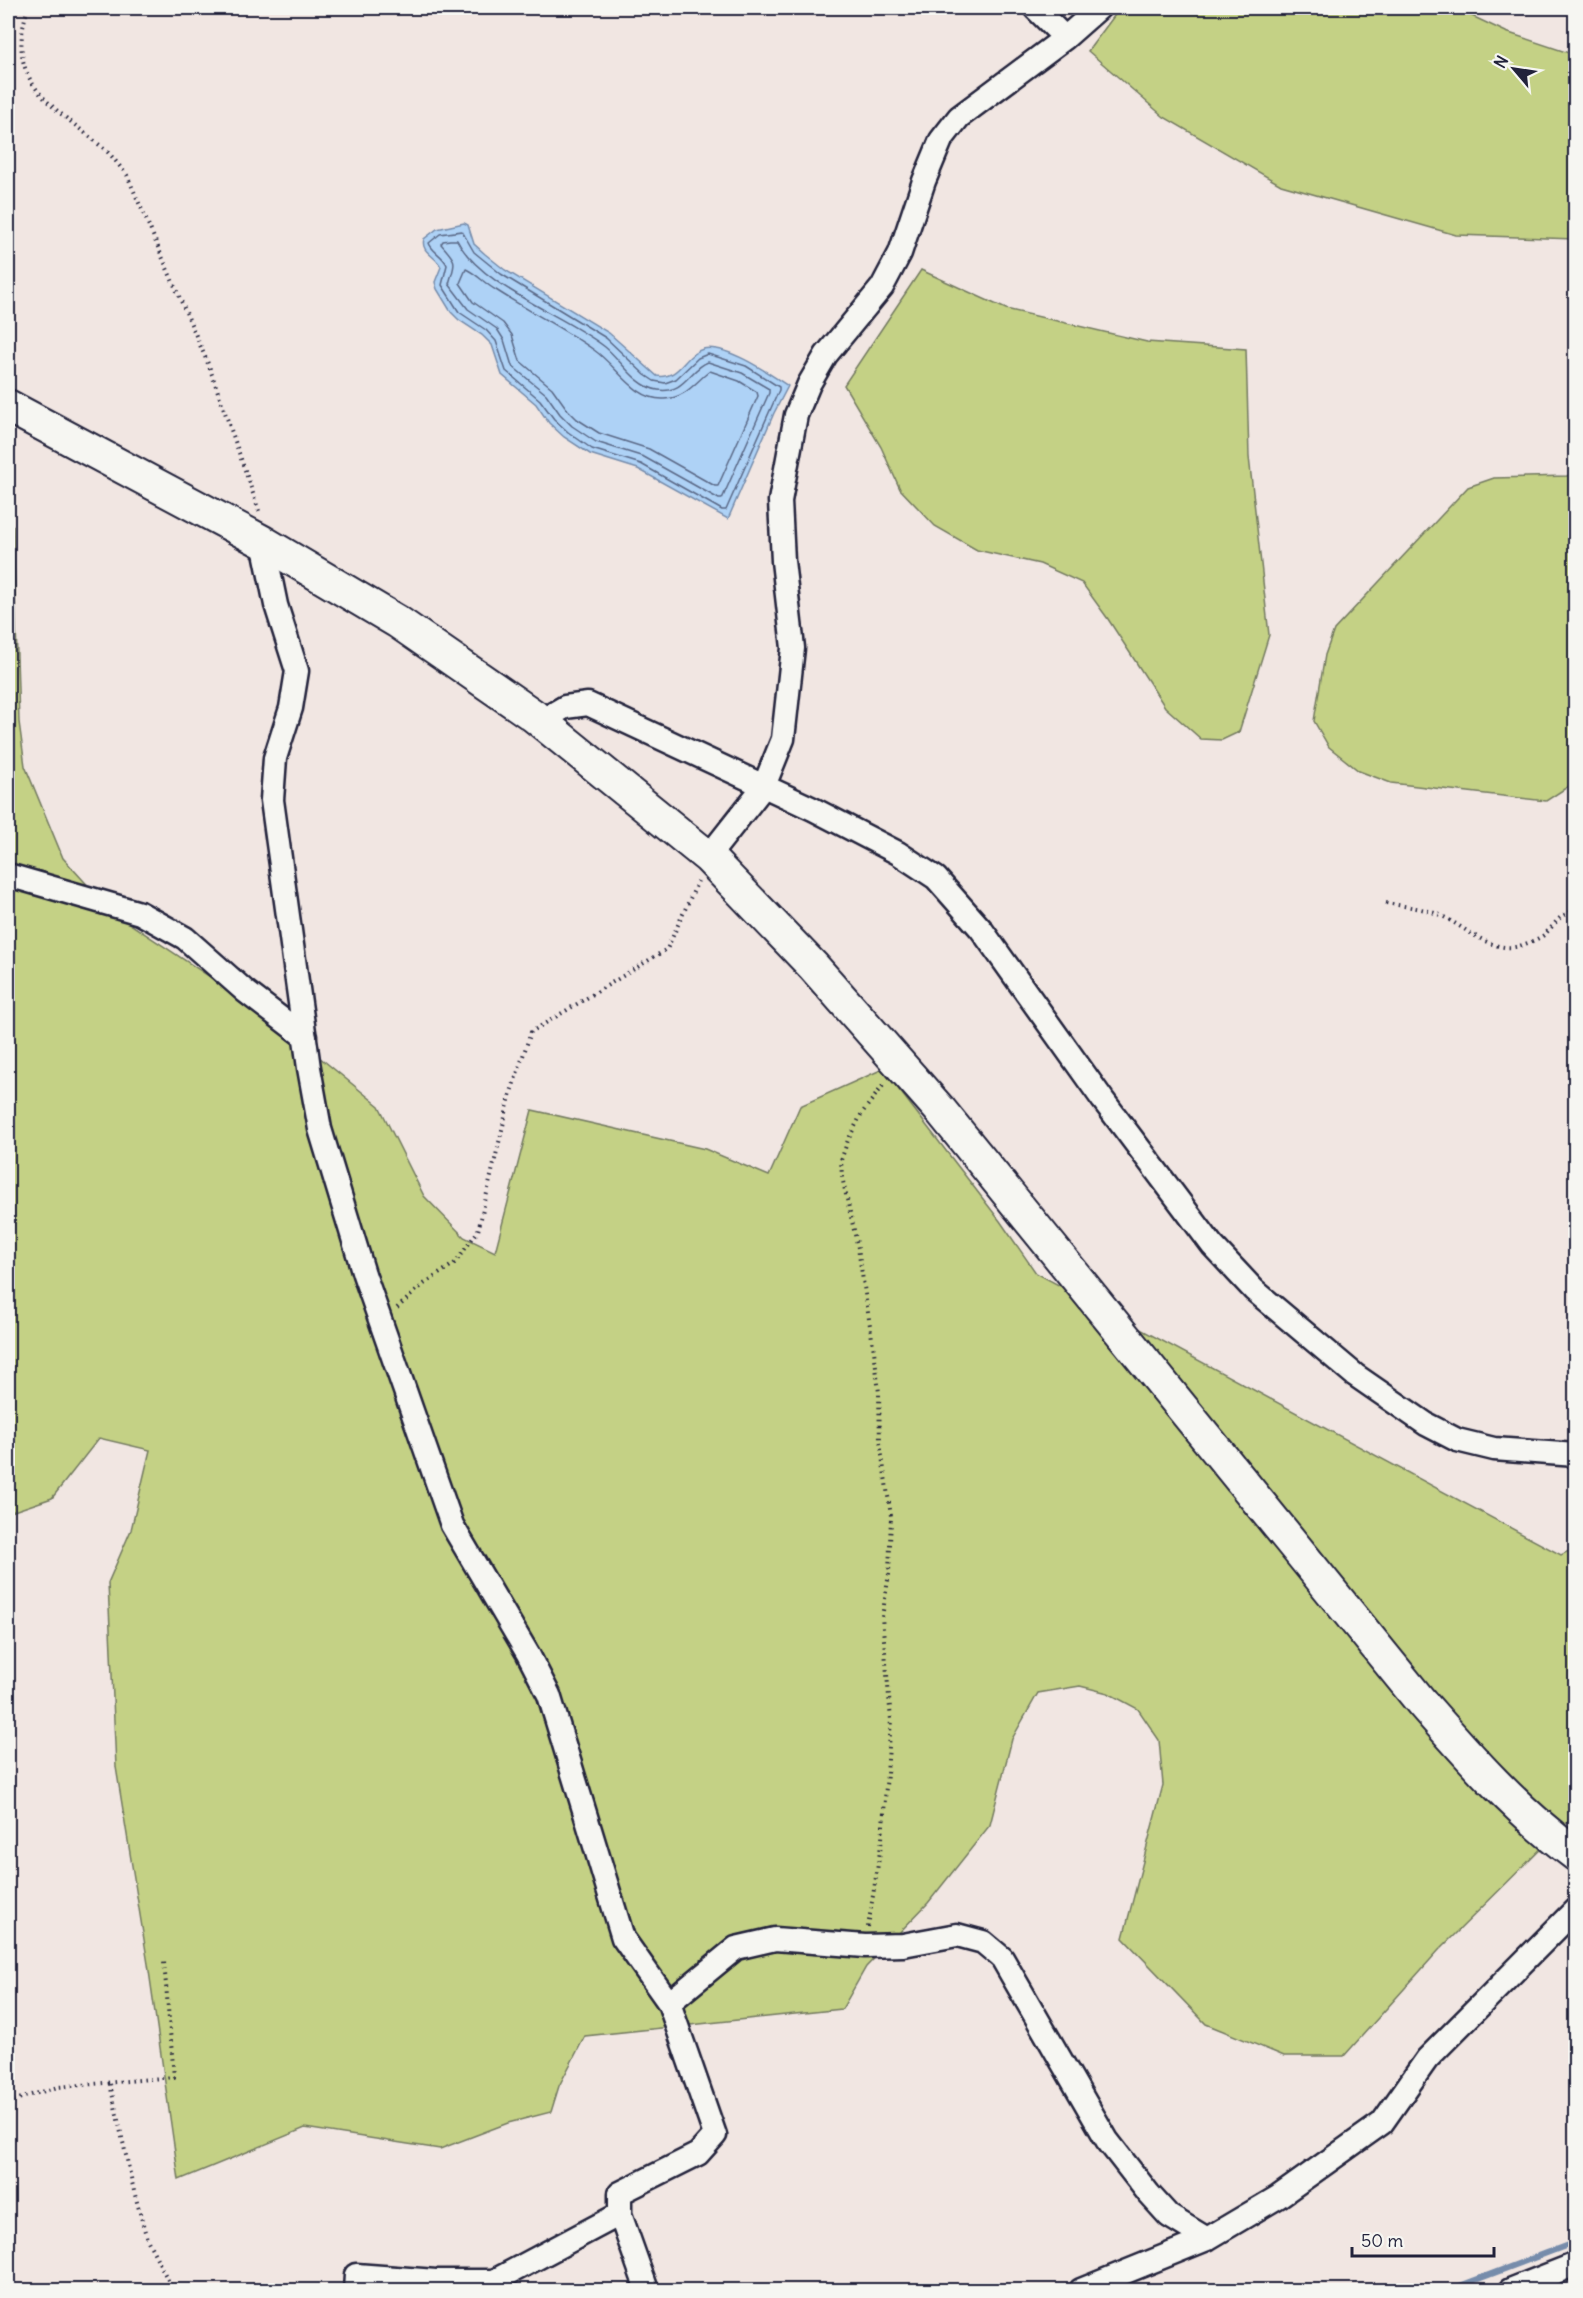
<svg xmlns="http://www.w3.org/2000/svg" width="1583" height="2298" font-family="Delius,sans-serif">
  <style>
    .green { fill: #c4d185; stroke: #737a60; stroke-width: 1.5 }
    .water { fill: #aed2f6; stroke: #768cab; stroke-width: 1.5 }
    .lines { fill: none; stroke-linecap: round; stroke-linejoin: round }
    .shore { stroke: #5a6886; stroke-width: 1.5 }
    .stream { stroke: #768cab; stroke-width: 6 }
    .street-casing { stroke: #22223b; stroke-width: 27 }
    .secondary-casing { stroke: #22223b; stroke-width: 36 }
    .path { stroke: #22223b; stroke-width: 4; stroke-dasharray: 1.5 4.5; stroke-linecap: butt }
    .street { stroke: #f6f6f2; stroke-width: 22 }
    .secondary { stroke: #f6f6f2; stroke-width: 32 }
  </style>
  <rect width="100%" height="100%" fill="#f1e6e2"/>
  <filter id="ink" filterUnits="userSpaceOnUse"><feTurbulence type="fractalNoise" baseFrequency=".0167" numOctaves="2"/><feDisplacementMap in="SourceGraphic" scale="12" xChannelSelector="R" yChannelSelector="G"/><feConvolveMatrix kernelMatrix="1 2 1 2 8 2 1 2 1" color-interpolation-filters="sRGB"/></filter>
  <g filter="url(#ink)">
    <path class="green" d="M1120,8H1455L1506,32L1575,55V239L1456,235L1281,185L1164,117L1088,51Z
      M921,270L1006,309L1147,342L1246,349L1249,457L1269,635L1239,732L1222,740L1201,739L1165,707L1108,619L1082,583L1040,564L977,550L935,526L900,489L881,447L844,385Z
      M1575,472V782L1546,801L1391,783L1359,771L1329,747L1314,721L1325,655L1334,630L1468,487L1494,478L1567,476Z
      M8,524L13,526L19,722L25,766L63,858L112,912L269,1016L379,1106L424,1196L464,1237L495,1252L532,1110L705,1149L769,1176L800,1106L883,1069L1000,1221L1036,1273L1561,1555L1575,1548V1815L1439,1950L1344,2056H1284L1206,2024L1123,1938L1163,1785L1159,1740L1138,1709L1108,1693L1080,1686L1038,1693L1012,1739L990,1825L928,1903L866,1967L842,2009L585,2036L559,2086L551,2112L508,2123L440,2149L305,2128L179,2180L148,1964L116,1767L108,1583L131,1530L150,1450L99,1438L52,1498L8,1513Z"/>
    <path class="water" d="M464,223L468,225L474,244L485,254L505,270L609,333L657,376C680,380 684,354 703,349C725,343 770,374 788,386L774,413L728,519L638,469L590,454L564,437L549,423L536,404L502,375L492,345L482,335L459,320L451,312L437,289L435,282L441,267C437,256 420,253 424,239L437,229Z"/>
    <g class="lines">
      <path class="shore" d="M462,231L474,252L501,274L606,338L645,375L654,381L665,383L676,379L698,358L708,354L746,366L779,387V390L726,510H722L641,464L592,449L568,432L554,419L540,400L506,371L496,341L486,330L459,312L442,285L447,265C443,255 432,252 429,243L440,234Z
        M450,240H457C481,287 563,314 605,347C621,360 636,387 658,390C685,394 689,369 708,362L742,373L769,389V393L722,499H719L644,457L596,442L572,426L560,414L546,394L512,366L504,340L497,329L468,309L449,284C455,261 459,264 441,244L443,241Z
        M466,269C477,274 485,284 496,290C528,311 563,328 594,350C617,366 634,400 664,399C685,399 695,382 710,371L739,381L757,392L758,396L718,486H715L649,449L599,433L577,419L567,409L552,388L520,361L512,335L503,323L473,302L460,283Z"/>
      <path class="stream" d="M1449,2290L1576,2242"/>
      <defs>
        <path id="street" d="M1035,8L1065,38
          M263,542L276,605L297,671L291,708L275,758L272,800L309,1068L320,1129L364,1274L452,1525L528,1654L549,1695L623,1938L669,2003L715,2135L698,2154L620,2193V2214
          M541,721L565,707L588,704L813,809L898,853L936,878L981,929L1103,1100L1212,1245L1254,1290L1355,1375L1426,1424L1457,1440L1494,1449L1576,1455
          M708,857L764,786L783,739L793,648L783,561L780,501L796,415L809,384L826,355L882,287L900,253L924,181L941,140L959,117L1065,38L1099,8
          M8,875L140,913L185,938L245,991L305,1037
          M669,2003L736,1948L775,1939L865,1946L903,1945L957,1935L983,1942L1002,1958L1107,2140L1149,2194L1169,2216L1207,2239
          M355,2290L356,2275L436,2281H494L620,2214L647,2290
          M1081,2290L1207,2239L1278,2197L1382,2123L1427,2059L1576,1909
          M1510,2290L1576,2264"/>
        <path id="secondary" d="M8,406L263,542L398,622L534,716L708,857L813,966L941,1111L1422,1703C1470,1758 1517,1811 1576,1855"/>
      </defs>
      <use href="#street" class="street-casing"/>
      <use href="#secondary" class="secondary-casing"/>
      <path class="path" d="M28,8C3,85 54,105 103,148C112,155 119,166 127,175L209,366L259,511
        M1386,903C1401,906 1417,907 1432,912C1459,920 1491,957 1522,945C1530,942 1542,938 1547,932C1560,919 1556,917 1576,910
        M397,1308L424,1284L455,1263L478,1231L511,1092L531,1032L667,949L698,881
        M868,1927L882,1839L891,1720L882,1617L889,1574L891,1516L880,1443L879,1393L875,1358L858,1248L842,1177L841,1160L848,1140L862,1113L885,1083
        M110,2084L134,2191L147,2239L173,2290
        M8,2102L58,2087L174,2077L164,1962"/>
      <use href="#street" class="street"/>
      <use href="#secondary" class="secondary"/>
    </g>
  </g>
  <rect width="1583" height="2298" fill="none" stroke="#f6f6f2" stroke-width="30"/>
  <rect x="15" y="15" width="1553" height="2268" fill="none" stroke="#22223b" stroke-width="2" filter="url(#ink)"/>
  <g transform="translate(1514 69) rotate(299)" stroke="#f6f6f2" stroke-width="4.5" paint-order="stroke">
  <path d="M0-4.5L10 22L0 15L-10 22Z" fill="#22223b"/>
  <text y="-9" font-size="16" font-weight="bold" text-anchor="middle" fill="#22223b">N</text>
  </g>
  <path d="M1352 2247v9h142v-9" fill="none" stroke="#22223b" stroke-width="3"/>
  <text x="1361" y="2247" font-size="18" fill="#22223b" stroke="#f6f6f2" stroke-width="4.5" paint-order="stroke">50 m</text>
</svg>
